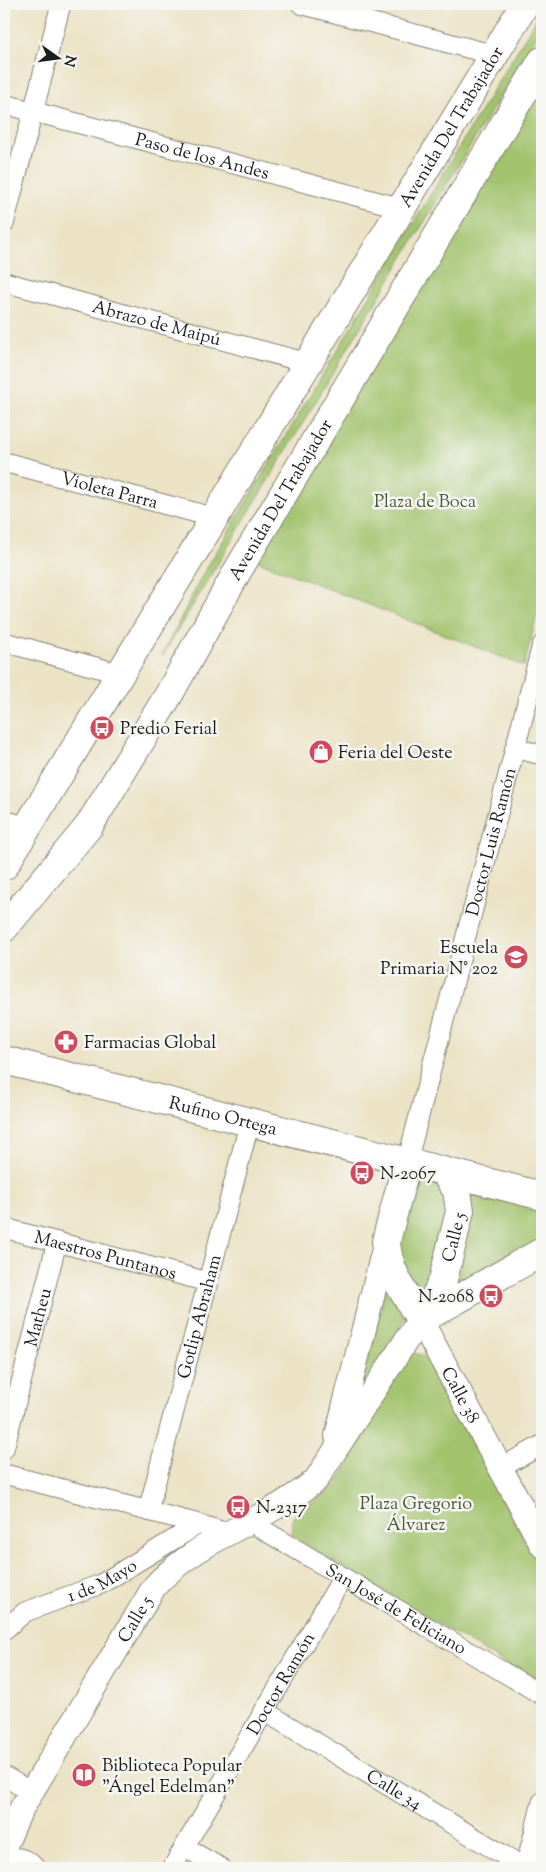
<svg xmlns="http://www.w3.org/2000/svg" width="546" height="1872" font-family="'Sorts Mill Goudy',serif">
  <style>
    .green { fill: #a1c36c; stroke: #5e7044 }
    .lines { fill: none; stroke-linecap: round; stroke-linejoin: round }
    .minor-casing { stroke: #848071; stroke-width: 21 }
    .tertiary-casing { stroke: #848071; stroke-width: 26 }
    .secondary-casing { stroke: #848071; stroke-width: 30 }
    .primary-casing { stroke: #848071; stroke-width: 30 }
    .minor { stroke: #fff; stroke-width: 19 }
    .tertiary { stroke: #fff; stroke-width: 24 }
    .secondary { stroke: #fff; stroke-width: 28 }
    .primary { stroke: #fff; stroke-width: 28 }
    .labels { text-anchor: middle; stroke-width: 5; stroke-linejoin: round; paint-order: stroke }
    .street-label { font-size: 18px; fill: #1c1c1c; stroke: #f6f6f2 }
    .park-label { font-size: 18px; fill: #4b5638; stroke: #f6f6f2 }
    .poi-label { font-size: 18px; fill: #1c1c1c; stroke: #f6f6f2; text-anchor: start }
  </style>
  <rect width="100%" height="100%" fill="#f6f6f2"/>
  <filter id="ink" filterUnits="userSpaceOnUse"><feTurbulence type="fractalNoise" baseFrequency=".02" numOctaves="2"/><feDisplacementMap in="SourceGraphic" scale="10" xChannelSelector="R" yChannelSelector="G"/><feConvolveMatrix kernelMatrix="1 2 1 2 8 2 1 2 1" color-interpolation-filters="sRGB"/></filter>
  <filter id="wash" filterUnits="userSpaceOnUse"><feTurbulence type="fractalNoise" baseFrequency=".0096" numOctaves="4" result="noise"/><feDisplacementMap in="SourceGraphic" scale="20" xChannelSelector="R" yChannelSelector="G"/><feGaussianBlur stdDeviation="1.12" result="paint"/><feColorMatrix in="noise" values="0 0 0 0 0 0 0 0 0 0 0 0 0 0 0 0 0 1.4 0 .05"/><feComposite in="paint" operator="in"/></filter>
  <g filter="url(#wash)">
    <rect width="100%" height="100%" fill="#ece3c6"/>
    <path class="green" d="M542,9V27L162,656L202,576Z
      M542,76V595L524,666L253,559Z
      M427,1177L450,1195L436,1273L426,1287L416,1288L396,1250L416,1180Z
      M465,1190L542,1207V1242L457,1290L453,1284Z
      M388,1279L405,1318L365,1391H360Z
      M413,1353L422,1355L428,1362L542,1572V1686L298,1540L292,1534V1520L297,1512L327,1493L342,1476L406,1357Z"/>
  </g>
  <g filter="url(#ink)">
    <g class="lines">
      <defs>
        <g id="minor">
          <path d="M301,4L494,55"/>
          <path id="s1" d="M4,104L402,208"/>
          <path d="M4,224L61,4"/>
          <path id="s2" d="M4,282L308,363"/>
          <path id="s3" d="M4,462L216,518"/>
          <path d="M4,642L121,674"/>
          <path d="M515,748L542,755"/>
          <path d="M4,820L28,827"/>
          <path id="s4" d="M407,1162L542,645"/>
          <path id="s5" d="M4,1228L208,1282"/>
          <path id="s6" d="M4,1449L57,1242"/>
          <path d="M500,1468L542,1445"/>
          <path d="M4,1474L199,1524L230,1534"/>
          <path id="s7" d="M148,1511L250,1121"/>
          <path id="s8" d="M250,1522L542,1695"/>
          <path id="s9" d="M4,1630L25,1612L101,1584L199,1524"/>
          <path id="s10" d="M264,1711L525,1868"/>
          <path d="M4,1776L31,1792"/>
          <path d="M184,1847L221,1868"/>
          <path id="s11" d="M172,1868L343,1577"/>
          <path d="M525,1868L542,1802"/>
        </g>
        <g id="tertiary">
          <path d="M337,1436L386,1241"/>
          <path id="s12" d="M4,1848L20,1811L154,1587C196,1539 267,1521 316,1480L420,1319L542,1545"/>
          <path d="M4,1862C15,1858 24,1860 32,1868"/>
        </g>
        <g id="secondary">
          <path id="s13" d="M4,1060L542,1196"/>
          <path d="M407,1162L386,1241C387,1270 406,1295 420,1319"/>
          <path d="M424,1318L542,1252"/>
          <path id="s14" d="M420,1319L431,1306L443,1280L460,1211L457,1190L443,1171"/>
        </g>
        <g id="primary">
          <path id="s15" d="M4,866L525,4"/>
          <path id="s16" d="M4,928L89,826L168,696L238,570L542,61"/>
        </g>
      </defs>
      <use href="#minor" class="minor-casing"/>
      <use href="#tertiary" class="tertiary-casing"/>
      <use href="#secondary" class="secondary-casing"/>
      <use href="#primary" class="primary-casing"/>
      <use href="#minor" class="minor"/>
      <use href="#tertiary" class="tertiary"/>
      <use href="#secondary" class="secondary"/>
      <use href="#primary" class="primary"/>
    </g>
  </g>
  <defs>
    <symbol id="bus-disc" viewBox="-11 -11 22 22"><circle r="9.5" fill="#d1495b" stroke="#f6f6f2"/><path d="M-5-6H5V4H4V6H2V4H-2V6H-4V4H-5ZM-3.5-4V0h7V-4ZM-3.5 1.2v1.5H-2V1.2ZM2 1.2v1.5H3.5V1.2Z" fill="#fff"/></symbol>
    <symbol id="shop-disc" viewBox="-11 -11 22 22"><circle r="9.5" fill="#d1495b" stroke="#f6f6f2"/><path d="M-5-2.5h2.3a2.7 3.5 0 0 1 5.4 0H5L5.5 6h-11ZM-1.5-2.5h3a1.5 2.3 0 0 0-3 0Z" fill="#fff"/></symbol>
    <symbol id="school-disc" viewBox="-11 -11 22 22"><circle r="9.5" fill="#d1495b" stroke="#f6f6f2"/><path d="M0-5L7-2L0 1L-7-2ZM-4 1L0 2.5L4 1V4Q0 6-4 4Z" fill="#fff"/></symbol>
    <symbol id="pharmacy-disc" viewBox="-11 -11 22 22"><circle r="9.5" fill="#d1495b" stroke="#f6f6f2"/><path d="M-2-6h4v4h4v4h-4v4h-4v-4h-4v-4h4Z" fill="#fff"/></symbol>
    <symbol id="library-disc" viewBox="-11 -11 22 22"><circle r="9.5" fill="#d1495b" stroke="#f6f6f2"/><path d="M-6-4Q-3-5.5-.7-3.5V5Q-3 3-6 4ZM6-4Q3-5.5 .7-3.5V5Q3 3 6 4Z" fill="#fff"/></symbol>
  </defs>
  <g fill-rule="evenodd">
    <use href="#bus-disc" x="88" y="714" width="28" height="28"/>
    <use href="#shop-disc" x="307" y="738" width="28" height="28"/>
    <use href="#school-disc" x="502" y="943" width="28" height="28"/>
    <use href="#pharmacy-disc" x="52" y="1028" width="28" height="28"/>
    <use href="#bus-disc" x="348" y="1159" width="28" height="28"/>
    <use href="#bus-disc" x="477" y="1282" width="28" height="28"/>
    <use href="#bus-disc" x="224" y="1493" width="28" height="28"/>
    <use href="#library-disc" x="70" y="1761" width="28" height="28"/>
  </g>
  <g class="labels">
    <g class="street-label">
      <text dy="6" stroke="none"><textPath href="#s15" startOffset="864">Avenida Del Trabajador</textPath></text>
      <text dy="6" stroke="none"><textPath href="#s1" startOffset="205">Paso de los Andes</textPath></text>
      <text dy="6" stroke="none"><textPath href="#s2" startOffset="158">Abrazo de Maipú</textPath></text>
      <text dy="6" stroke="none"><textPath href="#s3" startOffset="109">Violeta Parra</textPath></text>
      <text dy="6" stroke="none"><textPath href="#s16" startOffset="511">Avenida Del Trabajador</textPath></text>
      <text dy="6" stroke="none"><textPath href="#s4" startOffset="331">Doctor Luis Ramón</textPath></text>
      <text dy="6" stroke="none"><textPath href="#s13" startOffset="226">Rufino Ortega</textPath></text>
      <text dy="6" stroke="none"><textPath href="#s14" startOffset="90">Calle 5</textPath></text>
      <text dy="6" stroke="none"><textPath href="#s5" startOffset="105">Maestros Puntanos</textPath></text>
      <text dy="6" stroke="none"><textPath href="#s7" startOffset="201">Gotlip Abraham</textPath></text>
      <text dy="6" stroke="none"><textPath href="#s6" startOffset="136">Matheu</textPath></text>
      <text dy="6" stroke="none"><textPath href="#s12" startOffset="774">Calle 38</textPath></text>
      <text dy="6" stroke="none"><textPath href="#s9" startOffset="111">1 de Mayo</textPath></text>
      <text dy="6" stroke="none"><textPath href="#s8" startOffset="170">San José de Feliciano</textPath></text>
      <text dy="6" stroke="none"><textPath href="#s12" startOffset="264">Calle 5</textPath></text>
      <text dy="6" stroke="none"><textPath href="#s11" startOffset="214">Doctor Ramón</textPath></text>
      <text dy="6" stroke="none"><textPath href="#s10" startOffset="152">Calle 34</textPath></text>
    </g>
    <g class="park-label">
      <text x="425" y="507">Plaza de Boca</text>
      <text x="416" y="1509">Plaza Gregorio<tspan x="416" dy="21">Álvarez</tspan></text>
    </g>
    <g class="poi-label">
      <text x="120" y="734">Predio Ferial</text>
      <text x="338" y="758">Feria del Oeste</text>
      <text x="498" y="953" text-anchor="end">Escuela<tspan x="498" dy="21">Primaria N° 202</tspan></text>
      <text x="84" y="1048">Farmacias Global</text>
      <text x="380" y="1179">N-2067</text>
      <text x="474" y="1302" text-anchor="end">N-2068</text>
      <text x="256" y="1513">N-2317</text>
      <text x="102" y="1771">Biblioteca Popular<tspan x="102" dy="21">"Ángel Edelman"</tspan></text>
    </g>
  </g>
  <rect width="546" height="1872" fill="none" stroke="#f6f6f2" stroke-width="20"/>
  <g transform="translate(58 58) rotate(104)" stroke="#f6f6f2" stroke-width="4" paint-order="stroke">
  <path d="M0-4L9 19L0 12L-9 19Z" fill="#1c1c1c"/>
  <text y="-8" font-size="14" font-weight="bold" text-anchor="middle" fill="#1c1c1c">N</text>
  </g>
</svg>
